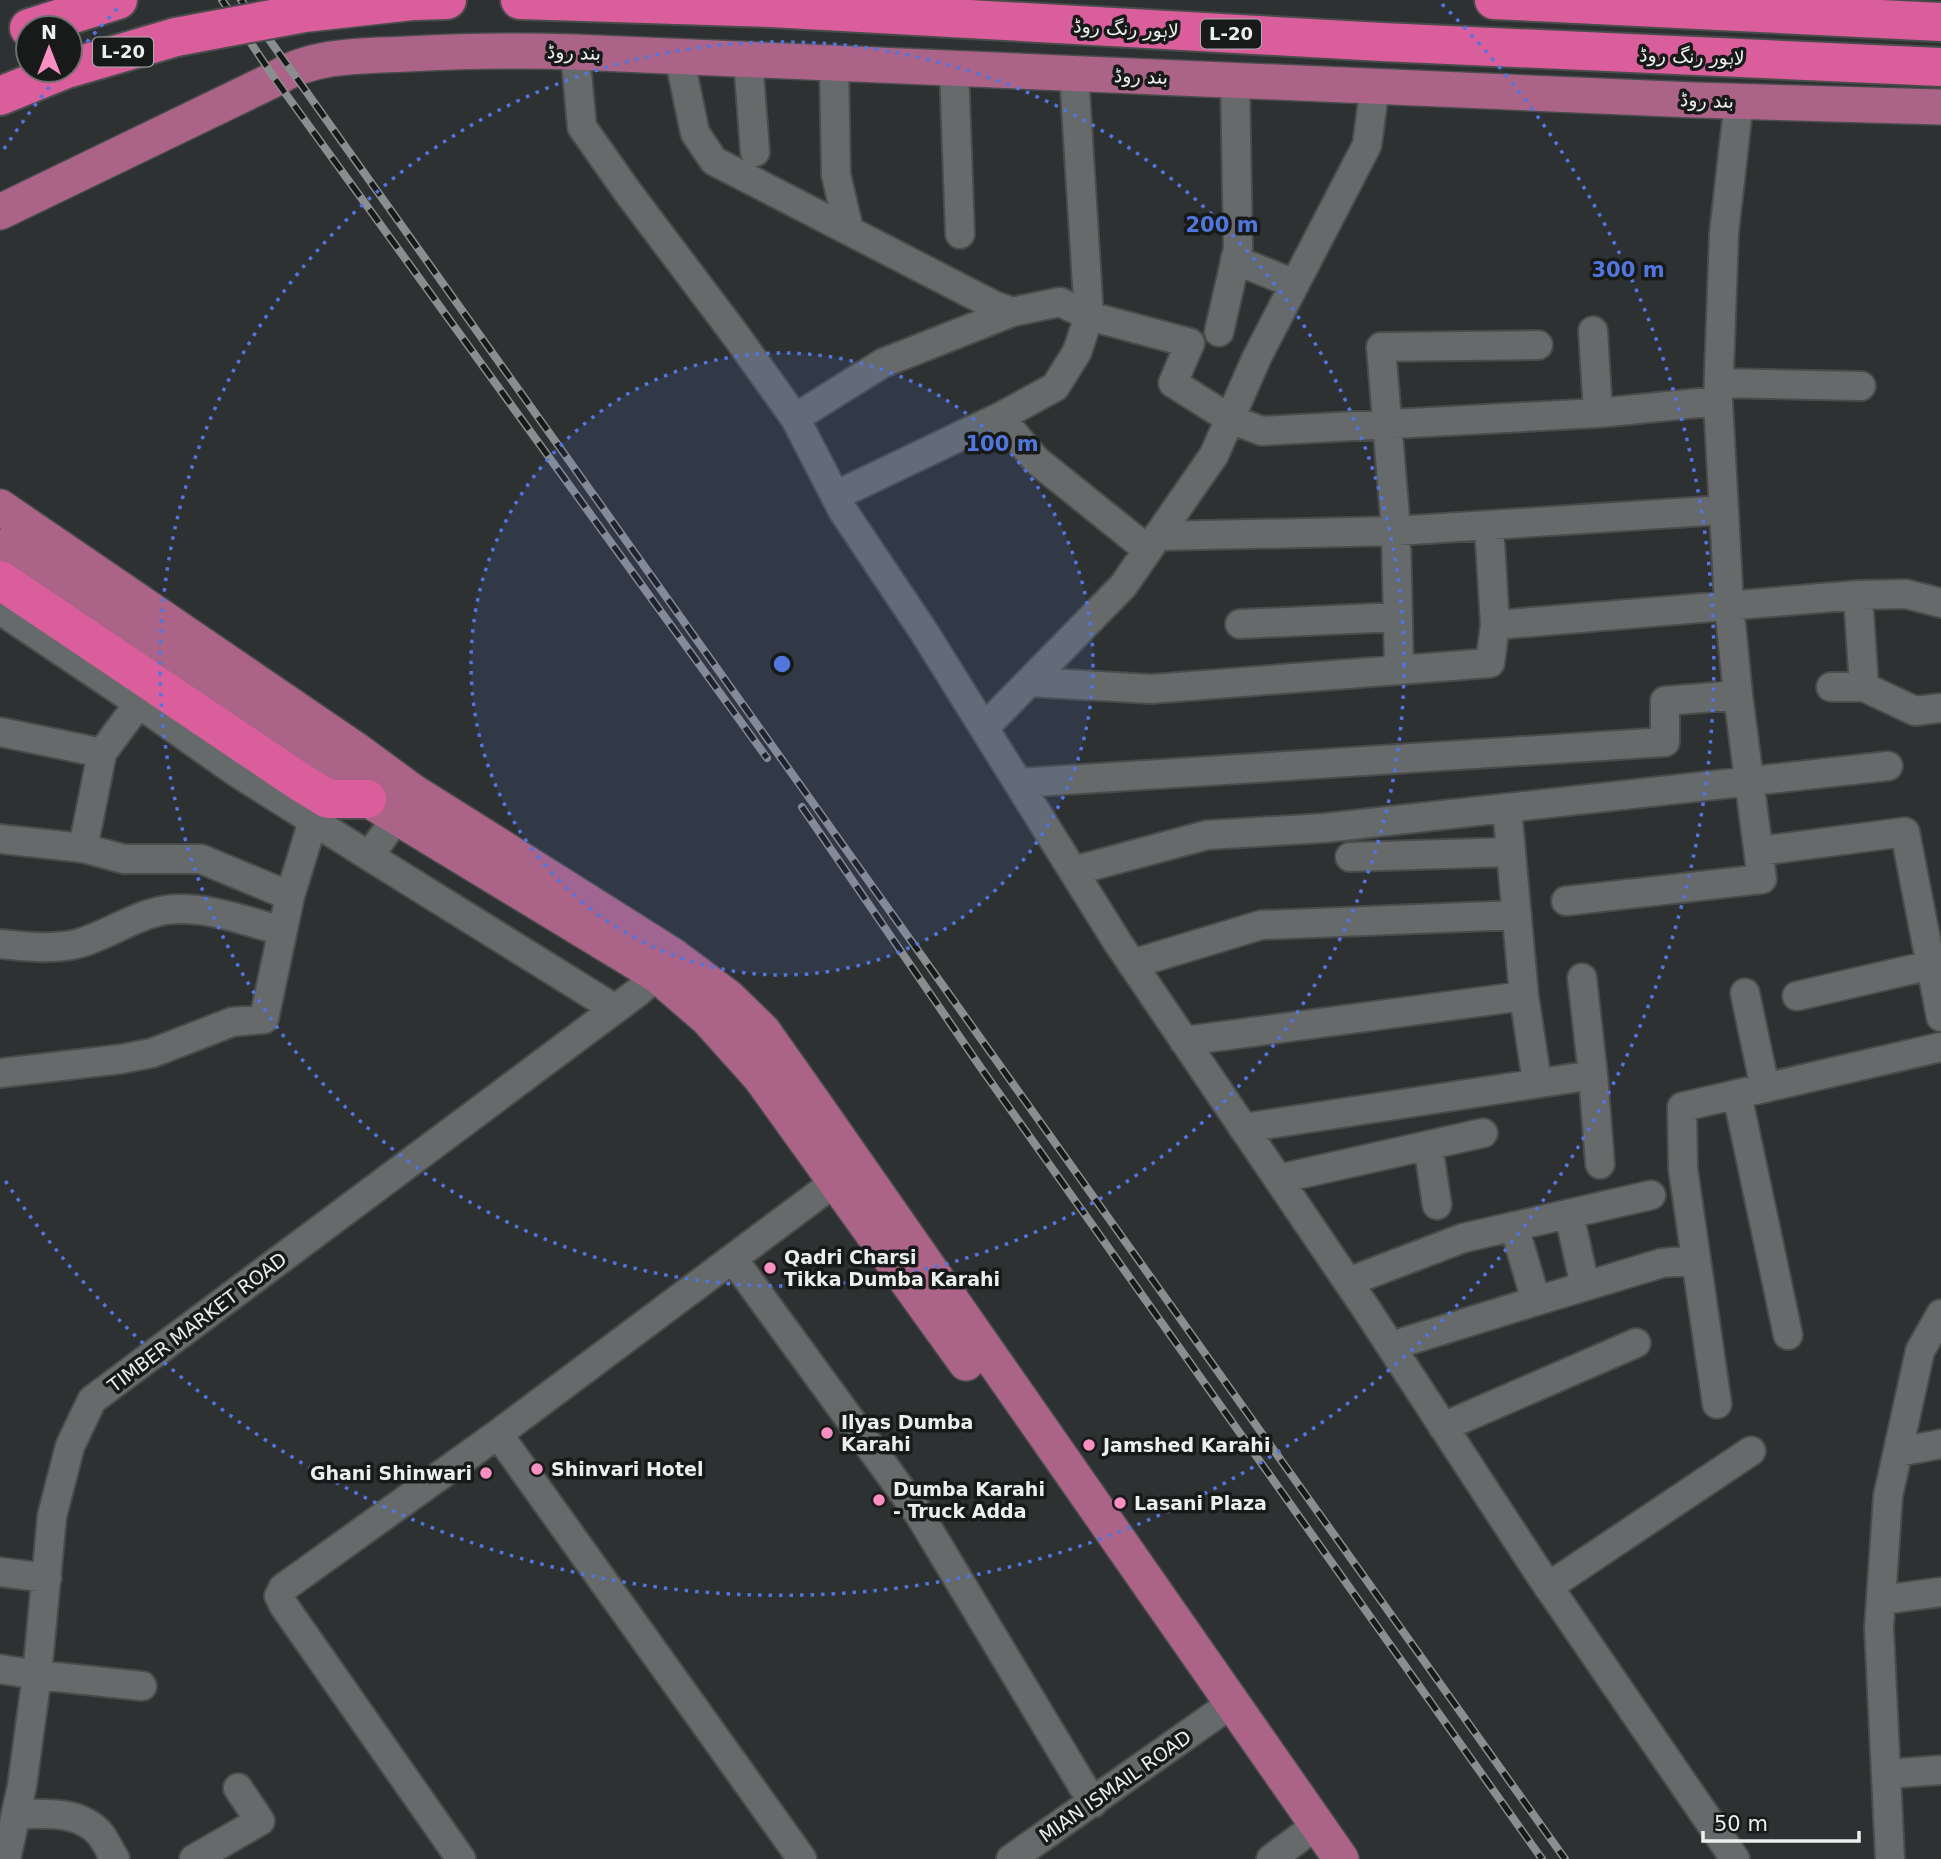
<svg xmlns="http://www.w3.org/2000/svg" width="1941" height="1859" font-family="'DejaVu Sans','Noto Naskh Arabic',sans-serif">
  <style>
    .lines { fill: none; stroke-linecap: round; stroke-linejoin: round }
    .minor-casing { stroke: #4a4c4c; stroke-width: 32 }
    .major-casing { stroke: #4a4c4c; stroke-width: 38 }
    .highway-casing { stroke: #4a4c4c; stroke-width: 42 }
    .minor { stroke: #666a6a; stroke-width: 28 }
    .major { stroke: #ac6388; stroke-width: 35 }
    .highway { stroke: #da5e9c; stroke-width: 38 }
    .rail-casing { stroke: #8b8e8e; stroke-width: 8 }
    .rail { stroke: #181919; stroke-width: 5; stroke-dasharray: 16; stroke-linecap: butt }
    .highway-bridge-casing { stroke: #4a4c4c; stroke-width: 42; stroke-linecap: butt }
    .highway-bridge { stroke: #da5e9c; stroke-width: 38 }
    .ring { fill: none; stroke: #5176de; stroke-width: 3.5; stroke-dasharray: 3.5 7 }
    .poi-dot { fill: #fc8fc2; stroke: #181919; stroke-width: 2.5 }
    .labels { text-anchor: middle; stroke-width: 7; stroke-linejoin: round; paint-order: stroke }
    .shield { fill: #181919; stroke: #adafaf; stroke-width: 2 }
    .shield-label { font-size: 18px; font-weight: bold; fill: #edefef }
    .street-label { font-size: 19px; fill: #edefef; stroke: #181919 }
    .poi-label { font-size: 19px; font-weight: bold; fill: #edefef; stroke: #181919; text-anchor: start }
    .centre { fill: #5176de; stroke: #181919; stroke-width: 3.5 }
    .ring-label { font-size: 21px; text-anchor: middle; font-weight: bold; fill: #5176de; stroke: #181919; stroke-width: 7; stroke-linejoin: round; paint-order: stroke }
  </style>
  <rect width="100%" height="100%" fill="#2e3131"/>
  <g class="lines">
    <defs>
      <path id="minor" d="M575,52L582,127L627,191L737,337L795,418L843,511L924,632L1118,943L1367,1310L1539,1573L1735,1859
        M679,56L695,133L714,161L993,305L1012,312L1060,302L1089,316L1190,343L1173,383L1230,419L1262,431L1598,413L1718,401
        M748,59L755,152
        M834,63L836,175L849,230
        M954,68L960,234
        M1235,260L1295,284
        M1593,331L1598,413
        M1219,332L1238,249L1235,79
        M1719,383L1861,386
        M1000,417L1036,460L1148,550
        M795,418L883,363L1012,312
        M835,496L1000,417L1055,387L1077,352L1089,316L1074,74
        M1489,525L1495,625
        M1157,536L1396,531L1723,510
        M1858,595L1864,687
        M0,610L131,698L236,772L369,856L398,816L407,799
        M1240,624L1396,617
        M1399,670L1396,531L1381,347L1538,345
        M1029,682L1151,689L1490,663L1495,625L1858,595L1906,594L1941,603
        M1831,687H1864L1915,711L1941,708
        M984,728L1123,586L1214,455L1257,357L1367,145L1375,85
        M0,732L102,753
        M1018,783L1665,742V701L1738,695
        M1507,808L1524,996L1537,1082
        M0,839L83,848L124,859H201L290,896
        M83,848L102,753L139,703
        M1759,851L1905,832L1941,1017
        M369,856L615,1009
        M1350,857L1511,852
        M1073,871L1207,835L1324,828L1888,766
        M1566,901L1762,879L1738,695L1729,604L1718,401L1724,233L1739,101
        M0,944C27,947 54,950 80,943C110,934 135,915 166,910C204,905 246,921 282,931
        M1132,964L1261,925L1517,915
        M1745,993L1765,1088
        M1797,996L1931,965
        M1184,1041L1524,996
        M0,1073L121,1059L152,1053L232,1022L264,1019L290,896L313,821
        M1593,1075L1600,1164
        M1737,1094L1788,1335
        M1243,1128L1593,1075L1582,978
        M1428,1145L1437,1205
        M1278,1179L1483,1133
        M1569,1214L1585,1286
        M733,1259L919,1514L1093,1803
        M1348,1282L1463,1238L1651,1195
        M1536,1301L1662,1263L1696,1260
        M1391,1346L1536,1301L1514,1226
        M1717,1404L1683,1169L1682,1107L1941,1047
        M1443,1427L1636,1343
        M498,1434L802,1859
        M1898,1452L1941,1444
        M0,1572L47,1578
        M1548,1587L1751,1451
        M1881,1600L1941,1592
        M0,1669L37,1675L142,1686
        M1886,1774L1941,1770
        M18,1814C47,1814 80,1810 101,1835C106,1842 110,1851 115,1859
        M6,1859L22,1786L37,1675L52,1516L70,1446L92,1400L638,992L657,975L667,961
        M194,1859L260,1821L238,1788
        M461,1859L284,1606L279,1596L283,1588L498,1434L835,1182
        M1011,1859L1218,1713
        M1271,1859L1317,1825
        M1890,1859L1879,1628L1888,1496L1920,1351L1941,1314"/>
      <path id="major" d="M0,212L275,79C312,54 364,56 407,54C463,51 519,50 575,52L1693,100L1941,107
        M0,507L359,752L412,791L672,955L728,997L763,1031L818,1109L1341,1859
        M0,547L342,778L367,799L657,975L708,1019L760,1077L966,1363"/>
      <path id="highway" d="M520,0L771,8L1382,42L1941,67
        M1494,0L1941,22
        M412,1L447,0
        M29,28L118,0
        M70,68L176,37
        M0,96L64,70
        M0,580L300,782L328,799H367"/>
    </defs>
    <use href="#minor" class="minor-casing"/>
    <use href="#major" class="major-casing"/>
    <use href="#highway" class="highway-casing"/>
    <use href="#minor" class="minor"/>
    <use href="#major" class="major"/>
    <use href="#highway" class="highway"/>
    <defs>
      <path id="rail" d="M222,0L275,79L767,758
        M241,0L1565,1859
        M802,807L981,1068L1542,1859"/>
    </defs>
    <use href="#rail" class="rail-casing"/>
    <use href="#rail" class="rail"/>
    <defs>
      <path id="highway-bridge" d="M176,37L304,13L412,1"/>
    </defs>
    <use href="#highway-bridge" class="highway-bridge-casing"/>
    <use href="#highway-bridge" class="highway-bridge"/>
  </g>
  <circle cx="782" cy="664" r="311" fill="#5176de" fill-opacity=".12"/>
  <g class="ring">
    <circle cx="782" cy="664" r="311"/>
    <circle cx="782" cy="664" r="622"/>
    <path d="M4 149A933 933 0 0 1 62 71M73 58A933 933 0 0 1 122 4M1442 4A933 933 0 1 1 4 1179"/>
  </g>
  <g class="poi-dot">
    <circle cx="770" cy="1268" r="7"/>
    <circle cx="827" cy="1433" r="7"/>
    <circle cx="1089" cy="1445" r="7"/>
    <circle cx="537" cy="1469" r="7"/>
    <circle cx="486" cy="1473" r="7"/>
    <circle cx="879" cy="1500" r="7"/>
    <circle cx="1120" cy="1503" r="7"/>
  </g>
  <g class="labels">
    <g class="shield">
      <rect x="1201" y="19.5" width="60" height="29" rx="5"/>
      <rect x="93" y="37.5" width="60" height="29" rx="5"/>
    </g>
    <g class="shield-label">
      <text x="1231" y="40">L-20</text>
      <text x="123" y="58">L-20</text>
    </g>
    <g class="street-label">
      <text transform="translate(1126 28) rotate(3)" y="7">لاہور رنگ روڈ</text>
      <text transform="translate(574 52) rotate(2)" y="7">بند روڈ</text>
      <text transform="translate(1692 56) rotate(2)" y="7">لاہور رنگ روڈ</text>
      <text transform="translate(1141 76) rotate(2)" y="7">بند روڈ</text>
      <text transform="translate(1707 100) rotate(2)" y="7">بند روڈ</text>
      <text transform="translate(197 1322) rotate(-37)" y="7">TIMBER MARKET ROAD</text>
      <text transform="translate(1115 1786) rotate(-35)" y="7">MIAN ISMAIL ROAD</text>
    </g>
    <g class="poi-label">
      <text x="784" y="1264">Qadri Charsi<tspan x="784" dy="22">Tikka Dumba Karahi</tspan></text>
      <text x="841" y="1429">Ilyas Dumba<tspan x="841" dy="22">Karahi</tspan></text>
      <text x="1103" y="1452">Jamshed Karahi</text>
      <text x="551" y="1476">Shinvari Hotel</text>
      <text x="472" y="1480" text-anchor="end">Ghani Shinwari</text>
      <text x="893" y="1496">Dumba Karahi<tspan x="893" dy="22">- Truck Adda</tspan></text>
      <text x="1134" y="1510">Lasani Plaza</text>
    </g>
  </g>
  <circle cx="782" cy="664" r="10" class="centre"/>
  <g class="ring-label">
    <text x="1222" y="232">200 m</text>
    <text x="1628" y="277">300 m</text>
    <text x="1002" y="451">100 m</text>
  </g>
  <g transform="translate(49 49)"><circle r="33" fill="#181919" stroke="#6d6f6f" stroke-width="2"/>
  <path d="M0-5L12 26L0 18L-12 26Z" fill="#fc8fc2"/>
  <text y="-10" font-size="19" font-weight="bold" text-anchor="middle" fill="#edefef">N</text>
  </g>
  <path d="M1703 1831v10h156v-10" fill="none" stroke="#edefef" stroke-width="3.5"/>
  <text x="1714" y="1831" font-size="21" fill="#edefef" stroke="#181919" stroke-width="5" paint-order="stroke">50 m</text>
</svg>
